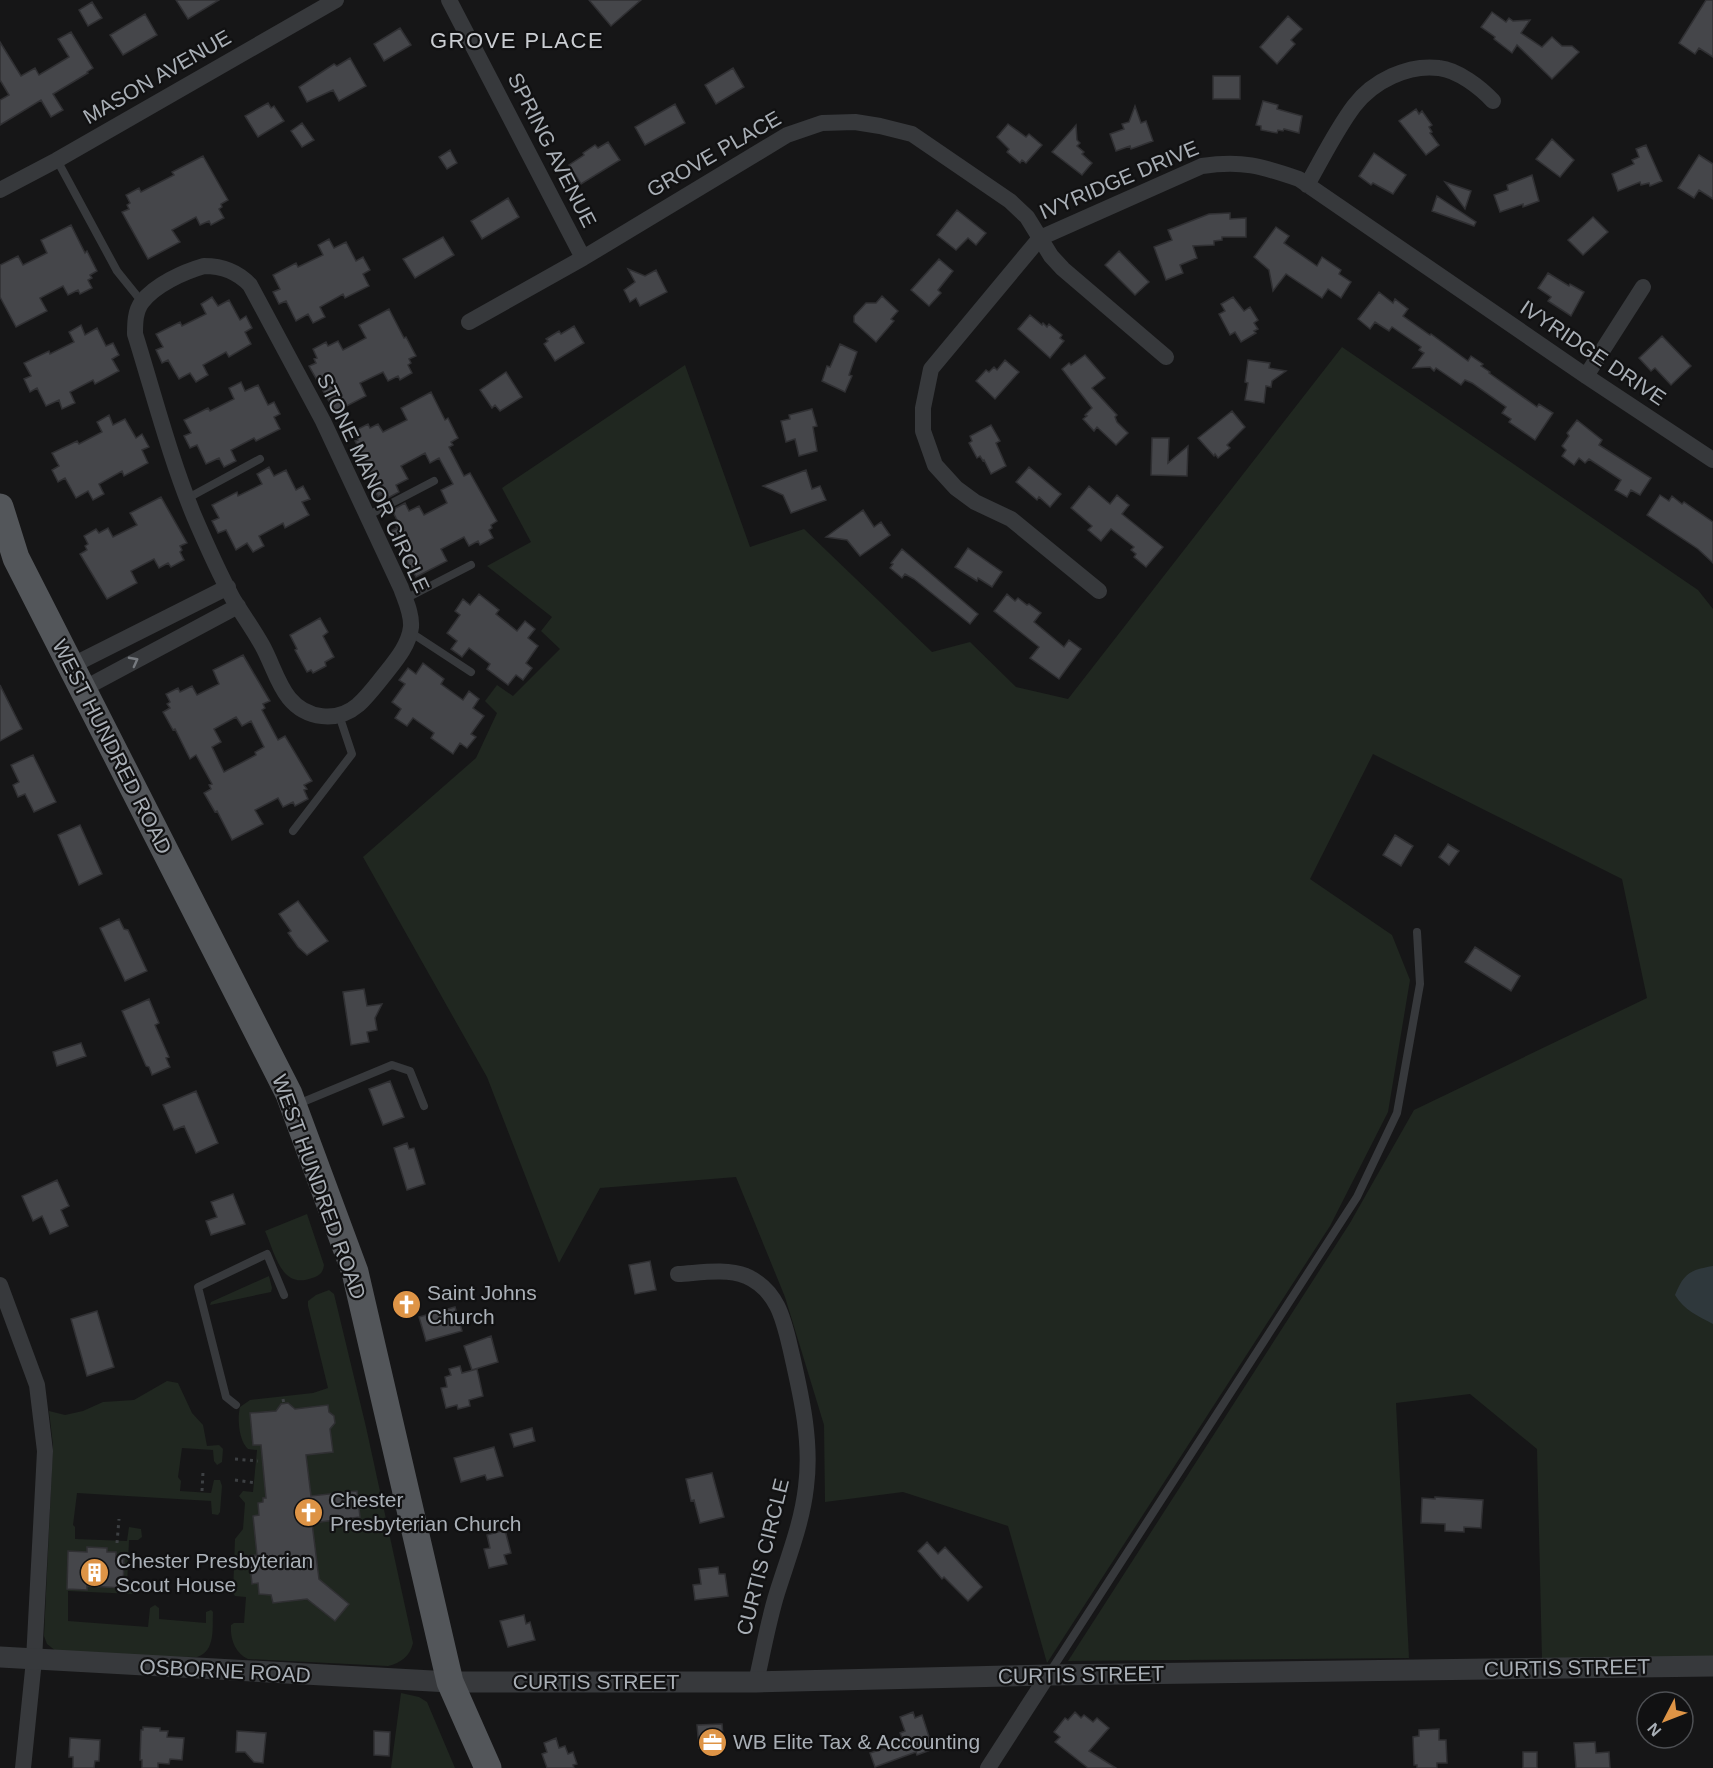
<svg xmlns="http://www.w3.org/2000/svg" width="1713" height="1768" font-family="Helvetica,sans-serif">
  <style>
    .green { fill: #202720 }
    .water { fill: #2f383c }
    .building { fill: #45464a; stroke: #303033; stroke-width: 1.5; fill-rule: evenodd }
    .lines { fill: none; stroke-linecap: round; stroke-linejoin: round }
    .path { stroke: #3d4043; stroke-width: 3; stroke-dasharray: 3 4.5; stroke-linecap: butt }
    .service { stroke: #37393c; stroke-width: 8 }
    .minor { stroke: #37393c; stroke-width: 16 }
    .tertiary { stroke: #37393c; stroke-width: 21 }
    .primary { stroke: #53565a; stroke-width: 27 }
    .oneway { stroke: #767a7f }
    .labels { text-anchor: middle; stroke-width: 4.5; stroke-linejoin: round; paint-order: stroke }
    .street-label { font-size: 21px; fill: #a9afb6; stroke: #111112 }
    .poi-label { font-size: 21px; fill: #a9afb6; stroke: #111112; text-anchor: start }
    .neighbourhood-label { font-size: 22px; letter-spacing: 1.5px; fill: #cacdd2; stroke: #111112 }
  </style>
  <rect width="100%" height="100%" fill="#161617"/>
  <path class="green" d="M1342,347L1698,590L1713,609V1657L1542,1659L1537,1449L1470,1394L1396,1403L1409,1658L1068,1661L1350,1223L1414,1110L1647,998L1622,879L1373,754L1310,879L1392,935L1410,980L1388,1112L1330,1226L1047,1663L1008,1526L903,1492L825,1502L824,1425L785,1297L736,1177L600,1188L559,1263L487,1077L363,857L476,758L497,713L485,701L497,685L513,696L560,649L541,631L552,617L487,566L531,542L502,488L685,365L750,547L804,529L932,652L970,642L1016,687L1068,699Z
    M307,1214L324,1265C323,1273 319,1276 312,1278C281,1290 275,1253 265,1231Z
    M269,1276L272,1288L271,1292L210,1305L211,1302Z
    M329,1290L334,1294L366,1427L413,1643C410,1656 401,1663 388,1666L248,1659C235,1653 230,1639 231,1625L234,1623H244L246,1597L235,1596L233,1593L235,1539L243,1529L245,1503L239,1496L243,1491L253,1492L257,1450L248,1449C239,1441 237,1419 240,1407L250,1400L313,1393L328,1388L308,1306V1301L316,1295Z
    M167,1381L178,1383L192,1413L203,1425L207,1446L219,1445L223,1449L222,1462L217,1465L214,1461L213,1450L182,1448L178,1477L181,1481L180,1491L211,1493L214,1480H220L222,1486L220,1512L218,1515L212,1514L211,1501L77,1493L73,1525L75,1527V1539L127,1541L129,1527L141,1529L142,1537L138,1540H129L127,1587L135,1588L138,1590L137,1593L133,1594L68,1591V1621L148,1627L150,1608L155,1605L159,1608V1619L206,1623V1612L211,1610L213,1612C212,1628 216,1651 197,1657L61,1655L47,1644L44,1636L53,1445L49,1411L65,1415L83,1411L103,1402L134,1400Z
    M401,1693L419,1697L427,1702L455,1768H391Z"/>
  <path class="water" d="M1713,1266V1324C1698,1316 1684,1310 1675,1295C1684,1273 1690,1270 1713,1266Z"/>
  <path class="building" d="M176,0H219L188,19Z
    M589,0H641L611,26Z
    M1706,0H1713V57L1699,48L1695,54L1679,43Z
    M92,2L102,18L88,26L79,10Z
    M1492,12L1506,22L1509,18L1513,21L1530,20L1521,33L1542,47L1552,37L1562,46H1572L1579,52L1552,79L1517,45L1512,53L1494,39L1495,37L1481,27Z
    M145,14L157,35L123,55L110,35Z
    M1288,16L1302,29L1291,40L1295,44L1277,64L1260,47Z
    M400,28L411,45L384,61L374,44Z
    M71,32L93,68L87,72L88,73L53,94L63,110L51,117L41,100L0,125V100L9,95L0,80V42L21,76L35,68L39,75L69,57L58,39Z
    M350,58L366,86L339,101L333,90L307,102L299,87L334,64L337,66Z
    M733,68L744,87L716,104L705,85Z
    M1213,76H1240V99H1213Z
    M1263,101L1278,105L1277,109L1302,116L1299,133L1284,129L1283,131L1278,130L1277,133L1261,130V126L1256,125Z
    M268,103L271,108L274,106L284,121L258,137L245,116Z
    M675,104L685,123L645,145L635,127Z
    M1135,106L1141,123L1146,121L1153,141L1131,149L1130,146L1116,151L1110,134L1124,129L1122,124L1129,122Z
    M1416,109L1419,114L1422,111L1432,125L1429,127L1432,132L1430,133L1439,145L1426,155L1399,121Z
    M302,123L314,140L302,147L291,131Z
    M1008,124L1026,137L1029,134L1042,145L1026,163L1022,160L1020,163L1007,152L1009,149L997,137Z
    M1076,125L1077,140L1080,143L1077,146L1084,152L1082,154L1092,163L1082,175L1052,152Z
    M1552,139L1574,160L1560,177L1536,159Z
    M608,142L620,160L581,184L569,165L584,155L583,153L595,145L598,148Z
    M1646,145L1662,181L1650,186L1649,183L1641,185L1640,182L1618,191L1612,174L1634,164L1632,160L1639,157L1636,149Z
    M450,150L457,163L447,169L439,157Z
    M1374,153L1406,175L1393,194L1373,183L1371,185L1359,176Z
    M1699,155L1713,164V199L1699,190L1694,198L1678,188Z
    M203,156L228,200L221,204L222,207L219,209L224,218L211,225L209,221L200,225L196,217L172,230L180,242L148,259L122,212L129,209L127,205L130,203L126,195L139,188L141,192L174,175L172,172Z
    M1532,175L1539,201L1523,207V204L1500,212L1494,195L1508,190L1507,185Z
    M1445,182L1471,191L1465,209Z
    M1437,196L1476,222L1474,226L1432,211Z
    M508,198L519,217L482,239L471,221Z
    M957,210L986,233L976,245L968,238L956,250L937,235Z
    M1230,213V219L1246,218V237H1222V240L1214,241V245L1193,246L1197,258L1180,265L1183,273L1166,280L1154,247L1172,240L1168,230L1209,214Z
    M1593,217L1608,232L1583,255L1568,240Z
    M71,225L85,253L87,251L97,271L90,275L92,278L88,280L92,288L80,294L78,290L68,295L63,286L40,298L47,311L16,327L0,297V265L18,256L23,265L47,253L41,240Z
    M1276,227L1289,236L1284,243L1317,266L1322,257L1341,270L1339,274L1351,282L1341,298L1328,289L1322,298L1286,274L1273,291L1269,270L1254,257Z
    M443,237L454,255L415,278L403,259Z
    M329,239L334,248L346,242L356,261L363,257L370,270L363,274L369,286L345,298L343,294L320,307L325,317L313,323L308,314L296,321L286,301L279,304L273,292L280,289L273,275L296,263L298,267L323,255L318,245Z
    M1119,251L1149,282L1135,295L1105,265Z
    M939,259L953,271L938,290L941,293L929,306L911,290Z
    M628,269L645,276L656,270L667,292L640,306L636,298L630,302L624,290L635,282Z
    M1548,273L1569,286L1570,284L1584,292L1571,316L1548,301L1551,297L1538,288Z
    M1379,292L1393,303L1395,299L1408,309L1403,316L1430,335L1431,334L1468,361L1471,356L1483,364L1481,366L1490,372L1489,373L1537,407L1539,404L1553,413L1535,440L1509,422L1511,419L1502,413L1506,407L1472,383L1465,380L1461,385L1436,368L1434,371L1430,367L1413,368L1424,353L1419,350L1421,347L1392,327L1389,331L1375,322L1370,329L1358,319Z
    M882,296L898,311L891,319L894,321L876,342L854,322V316L866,303H876Z
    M212,297L218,306L229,300L240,320L246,316L252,328L245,332L251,344L229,357L226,352L203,365L208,375L196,382L190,373L179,379L168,360L162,363L156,350L163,347L156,334L180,322L182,326L206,314L201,304Z
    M1233,297L1244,311L1250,307L1258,320L1254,323L1258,329L1254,331L1256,333L1241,342L1235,332L1230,335L1219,314L1225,311L1221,304Z
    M389,309L404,338L406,337L416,356L409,359L411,363L408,365L412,373L400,380L398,376L388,381L383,372L360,383L366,396L335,412L309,366L316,363L314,359L317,358L313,349L326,342L328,346L338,341L343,350L366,338L359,325Z
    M1030,315L1042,325L1043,323L1047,327L1049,324L1062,335L1060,338L1064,341L1050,358L1018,329Z
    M81,325L85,335L97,328L106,346L113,343L119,355L112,359L119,371L95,384L93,380L70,392L75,403L62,409L59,400L46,406L37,388L30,392L24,379L31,376L24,363L49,351L50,354L74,342L69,332Z
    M574,326L584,343L555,361L544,344L548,341L546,339L559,331L561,334Z
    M1662,336L1691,366L1671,385L1655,368L1651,371L1639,358Z
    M840,344L857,352L849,375L852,376L845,392L822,381L827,366L830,367Z
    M1085,355L1105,378L1092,388L1117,415L1115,417L1117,422L1128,433L1116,445L1097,427L1094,431L1083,419L1087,416L1085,415L1092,408L1062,369L1069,363L1071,365Z
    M1005,360L1019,372L995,399L976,381L986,370L989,372L994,367L997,370Z
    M1248,360L1270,363L1269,368L1286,371L1272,381L1271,387L1266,386L1264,403L1245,400L1248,383L1245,382Z
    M506,372L522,397L500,411L495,405L492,408L480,390Z
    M241,382L245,391L258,385L268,405L274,402L280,414L274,417L280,429L256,441L254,438L231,450L236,461L224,467L219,458L206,464L197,445L190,448L184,436L191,433L184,420L208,408L210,411L234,399L229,388Z
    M431,392L445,420L448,418L458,438L451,442L453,445L449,447L464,476L470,473L497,521L491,525L492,528L489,530L493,538L480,545L478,541L469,546L464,537L441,549L447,561L416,577L390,531L397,528L395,524L398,522L392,510L405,503L409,511L419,506L424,515L447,503L441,490L453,484L439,458L430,463L425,453L401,466L408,479L396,485L399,492L386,499L383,494L378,497L351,448L357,445L355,441L358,440L354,431L368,424L370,428L378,424L383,432L407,420L401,408Z
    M812,409L817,426L813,427L817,451L799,456L795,439L786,442L781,421L790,419L789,415Z
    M1232,411L1245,427L1227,445L1230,448L1218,458L1215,454L1214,456L1198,438Z
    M109,415L113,425L125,419L136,438L142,434L149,447L142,450L148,463L124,476L122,471L99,484L104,494L93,500L88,491L76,498L65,478L58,482L52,470L59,466L52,453L77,441L79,444L102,432L97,422Z
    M1577,420L1602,440L1599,445L1651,478L1640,495L1631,490L1627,497L1615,490L1621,480L1589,459L1585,463L1579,458L1574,465L1562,456L1566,450L1562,446L1569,436L1567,433Z
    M991,425L1000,441L996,443L1006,466L991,474L984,460L983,461L980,456L977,458L969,443L972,441L970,436Z
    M1152,438H1169L1168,463L1188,446L1187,476L1151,475Z
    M269,467L274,476L286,470L296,490L303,486L310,499L302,502L309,515L285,528L283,523L259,536L264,546L253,552L247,543L236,550L226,530L218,533L212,521L219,518L212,505L237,492L238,496L262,484L257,474Z
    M1029,467L1061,494L1050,507L1039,497L1037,500L1016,482Z
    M806,470L812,489L820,486L826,500L791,513L783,495L763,486Z
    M1089,486L1110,504L1117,495L1129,505L1122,514L1163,547L1146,567L1134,557L1136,554L1131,550L1134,547L1111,529L1101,541L1088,530L1092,526L1071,508Z
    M1660,495L1669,501L1672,496L1682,504L1684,502L1713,522V563L1698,549L1647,515Z
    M161,497L187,543L180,546L182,550L180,552L184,560L171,567L168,563L159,568L154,559L131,571L137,583L107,599L80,554L87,550L85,546L88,544L84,536L96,529L99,533L108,528L113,537L137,525L130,513Z
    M863,510L874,527L881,522L890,535L860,556L847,540L826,537Z
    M968,548L1002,572L992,587L978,578L977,581L955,567Z
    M902,549L978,614L970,624L914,579L905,574L902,578L890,568L893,564L891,563Z
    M479,594L499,610L496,614L517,631L525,621L535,629L528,638L538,646L526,663L532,668L523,680L516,675L508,685L487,669L490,664L469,648L462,657L451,649L457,641L447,633L460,615L455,611L463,599L470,605Z
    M1007,594L1015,601L1018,598L1027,605L1029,604L1041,613L1034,622L1064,647L1069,640L1081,649L1059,679L1030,658L1039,647L994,611Z
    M320,618L328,632L323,636L334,657L325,662L326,666L313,673L311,670L307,672L295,650L297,649L290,635Z
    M243,655L270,701L263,704L265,708L262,710L278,740L285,736L312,781L304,785L307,789L304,790L308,799L295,806L293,802L283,807L278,798L255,810L263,824L232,840L217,811L215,812L204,793L211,789L209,785L212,784L196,755L190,759L175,729L173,730L163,712L170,708L167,704L170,702L166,694L178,688L180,692L192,686L197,695L219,684L213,670ZM236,717L242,726L251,721L264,747L255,752L256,755L224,772L212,747L221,742L214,729Z
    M423,663L444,679L441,684L463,700L469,691L479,699L473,708L484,716L471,734L476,737L467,748L460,743L453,754L431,738L434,733L413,718L407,726L395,718L401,709L392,702L405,684L399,680L408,668L416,674Z
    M0,685L22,729L0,741Z
    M33,755L56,802L34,812L25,794L18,797L13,785L19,782L11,765Z
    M80,825L102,874L79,885L58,835Z
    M1395,835L1413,846L1401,866L1383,855Z
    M1448,844L1459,851L1449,865L1439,857Z
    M298,901L328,941L307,955L298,947L288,933L291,931L279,914Z
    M119,919L124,929L128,930L147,971L125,981L100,928Z
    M1475,947L1520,976L1511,991L1465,962Z
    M364,989L367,1006L382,1004L375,1018L377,1030L367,1032L369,1042L351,1045L343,992Z
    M149,999L159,1023L155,1025L169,1057L166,1058L170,1067L152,1075L149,1067L146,1066L122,1011Z
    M81,1043L86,1056L57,1066L53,1052Z
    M390,1081L404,1117L383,1125L369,1089Z
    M196,1091L218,1143L196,1153L184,1126L174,1130L163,1105Z
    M407,1143L409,1149L414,1148L425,1184L407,1190L394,1148Z
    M57,1180L69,1206L61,1210L68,1226L50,1234L42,1216L33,1221L22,1196Z
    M233,1194L245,1224L211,1235L206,1221L217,1217L211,1202Z
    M650,1261L656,1290L635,1294L629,1265Z
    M455,1307L462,1331L426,1341L419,1317Z
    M97,1311L114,1367L87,1376L71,1319Z
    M491,1336L498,1362L472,1370L464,1346Z
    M460,1366L462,1373L477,1369L483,1396L469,1400L470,1406L458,1409L457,1405L446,1408L441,1388L447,1387L445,1377L451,1375L449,1369Z
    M288,1403L295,1409L328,1405L329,1412L334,1416L335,1423L330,1429L333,1452L306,1455L311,1496L357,1491L360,1517L312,1523L319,1579L349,1604L335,1621L307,1599L273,1603L271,1595L259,1594L258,1583L252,1584L249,1556L257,1555L253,1516L259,1515L258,1503L263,1502V1498H266L261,1445H253L250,1413L276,1411L281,1404Z
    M532,1428L535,1441L514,1447L510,1434Z
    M494,1447L503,1476L487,1480L485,1475L461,1482L454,1458Z
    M712,1473L724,1517L700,1523L694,1500L691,1501L686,1479Z
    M1435,1497L1483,1500L1481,1528L1464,1527V1532L1445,1531V1524L1421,1523L1422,1498L1435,1499Z
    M505,1530L511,1553L504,1555L507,1564L489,1568L484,1549L490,1548L487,1535Z
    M927,1542L938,1554L945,1547L982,1587L968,1601L944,1577L942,1579L918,1551Z
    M87,1547L107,1548V1552H116V1559H124L123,1588L87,1586V1590L67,1589L68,1551L87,1552Z
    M718,1567L719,1574H725L728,1596L695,1600L693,1585L701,1584L699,1569Z
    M524,1615L526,1624L530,1622L535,1640L508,1647L500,1621Z
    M913,1712L915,1718L922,1715L933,1749L917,1755L916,1752L875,1767L870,1753L904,1742L900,1733L905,1731L900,1717Z
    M1075,1712L1081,1718L1084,1715L1093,1722L1097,1718L1109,1728L1089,1751L1116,1768H1088L1055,1742L1060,1737L1054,1732L1065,1718L1068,1720Z
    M722,1724L724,1746L699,1748L697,1725Z
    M143,1727L160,1728V1731H168L167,1737L184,1738L182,1760L170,1759L169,1764L158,1763V1768H142V1760H140L141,1730H143Z
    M1439,1729V1740H1446L1447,1763H1437V1768H1417V1765H1414L1413,1737L1419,1736V1730Z
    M237,1731L266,1733L263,1763L254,1762L245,1752H236Z
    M374,1731L390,1732L389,1756L374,1755Z
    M70,1738L100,1740L99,1761H95L94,1768H73V1757H69Z
    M556,1738L559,1748L565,1746L568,1754L573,1752L577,1764L573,1765L574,1768H547L542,1754L547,1752L544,1743Z
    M1595,1742L1596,1753L1609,1752L1610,1768H1576L1574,1743Z
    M1523,1752H1537V1768H1523Z"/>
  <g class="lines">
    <path class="path" d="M283,1399L284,1404
      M235,1459L258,1461
      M235,1480L256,1483
      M202,1491L203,1472
      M117,1543L119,1519"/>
    <path class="service" d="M57,160L117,271L142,302
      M188,498L260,459
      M367,516L434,481
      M405,599L471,565
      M410,632L471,672
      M293,831L352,754L339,715
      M298,1104L392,1065L410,1071L424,1106
      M236,1405L226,1397L198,1287L267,1254L284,1295
      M1050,1672L1357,1197L1397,1113L1420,984L1417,932"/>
    <path class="minor" d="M449,0L583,258
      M1307,185C1322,159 1336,130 1354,106C1373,81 1408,64 1439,68C1458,70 1481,88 1493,101
      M0,190L57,160L336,0
      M204,266C222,266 237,271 250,285L323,421L401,588C405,600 412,613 411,627C409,645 396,660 385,674C376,685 368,696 358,705C337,723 306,719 289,698C277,683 272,663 262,645C253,629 243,615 233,599C219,573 206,544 194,516C170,458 154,395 135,334C135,324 135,311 142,302C155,285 183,272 204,266Z
      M469,322L583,258L787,135L822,123L855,122L880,126L912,134L1010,201L1027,217L1051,256L1063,269L1166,357
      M1586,376L1643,287
      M1099,591L1011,519L975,502L956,488L935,465L923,431V408L931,369L1040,238L1202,166C1242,160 1261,166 1299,179L1586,376L1713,460
      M71,666L228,587
      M83,689L238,606
      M678,1274C699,1273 726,1268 746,1276C778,1290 784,1321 791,1351C801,1395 812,1441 806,1487C802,1523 788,1558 777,1593C768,1622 763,1652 756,1682
      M0,1285L37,1385L45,1451L34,1660L23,1768
      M988,1768L1048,1675"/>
    <path class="tertiary" d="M0,1657L450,1682H756L1048,1675L1713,1666"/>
    <path class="primary" d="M0,507L16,558L289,1094L355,1272L450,1682L488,1768"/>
  </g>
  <defs><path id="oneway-chevron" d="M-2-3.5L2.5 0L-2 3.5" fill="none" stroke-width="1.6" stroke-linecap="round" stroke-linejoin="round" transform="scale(1.5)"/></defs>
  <use class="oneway" href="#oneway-chevron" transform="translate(134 661) rotate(-28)"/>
  <defs>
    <symbol id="church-disc" viewBox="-11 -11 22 22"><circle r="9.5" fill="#de9446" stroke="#111112"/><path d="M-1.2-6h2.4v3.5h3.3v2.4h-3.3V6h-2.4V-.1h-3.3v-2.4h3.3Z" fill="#fff"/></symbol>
    <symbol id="building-disc" viewBox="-11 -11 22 22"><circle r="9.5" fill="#de9446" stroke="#111112"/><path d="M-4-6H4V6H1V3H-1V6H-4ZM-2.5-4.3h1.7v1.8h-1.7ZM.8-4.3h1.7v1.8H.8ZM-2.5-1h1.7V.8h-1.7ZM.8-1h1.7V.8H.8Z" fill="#fff"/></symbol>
    <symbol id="office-disc" viewBox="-11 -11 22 22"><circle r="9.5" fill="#de9446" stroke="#111112"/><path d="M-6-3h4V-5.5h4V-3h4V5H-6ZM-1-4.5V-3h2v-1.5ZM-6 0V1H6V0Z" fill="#fff"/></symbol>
  </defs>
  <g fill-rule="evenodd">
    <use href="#church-disc" x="390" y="1288" width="33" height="33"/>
    <use href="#church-disc" x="292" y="1496" width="33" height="33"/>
    <use href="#building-disc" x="78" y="1556" width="33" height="33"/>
    <use href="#office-disc" x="696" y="1726" width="33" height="33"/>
  </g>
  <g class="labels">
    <g class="street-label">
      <text transform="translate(157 77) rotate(-30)" y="7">MASON AVENUE</text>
      <text transform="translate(552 150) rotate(63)" y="7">SPRING AVENUE</text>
      <text transform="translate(714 154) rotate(-30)" y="7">GROVE PLACE</text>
      <text transform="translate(1119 180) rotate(-23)" y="7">IVYRIDGE DRIVE</text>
      <text transform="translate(1593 353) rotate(34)" y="7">IVYRIDGE DRIVE</text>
      <text transform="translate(373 483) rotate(65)" y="7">STONE MANOR CIRCLE</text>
      <text transform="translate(112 747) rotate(63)" y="7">WEST HUNDRED ROAD</text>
      <text transform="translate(319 1187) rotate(70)" y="7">WEST HUNDRED ROAD</text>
      <text transform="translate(763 1557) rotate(-76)" y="7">CURTIS CIRCLE</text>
      <text transform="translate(1567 1668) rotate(-1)" y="7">CURTIS STREET</text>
      <text transform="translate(225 1671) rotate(3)" y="7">OSBORNE ROAD</text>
      <text transform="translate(1081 1675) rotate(-1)" y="7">CURTIS STREET</text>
      <text x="596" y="1689">CURTIS STREET</text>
    </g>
    <g class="poi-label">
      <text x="427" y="1300">Saint Johns<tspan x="427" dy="24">Church</tspan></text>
      <text x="330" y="1507">Chester<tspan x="330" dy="24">Presbyterian Church</tspan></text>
      <text x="116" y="1568">Chester Presbyterian<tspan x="116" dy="24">Scout House</tspan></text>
      <text x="733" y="1749">WB Elite Tax &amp; Accounting</text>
    </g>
    <g class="neighbourhood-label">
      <text x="517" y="48">GROVE PLACE</text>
    </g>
  </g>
  <g transform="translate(1665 1720) rotate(228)"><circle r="28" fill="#111112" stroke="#4e5054" stroke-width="1.5"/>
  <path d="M0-4.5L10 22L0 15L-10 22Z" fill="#de9446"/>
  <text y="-9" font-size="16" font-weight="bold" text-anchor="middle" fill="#a9afb6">N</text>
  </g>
</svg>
